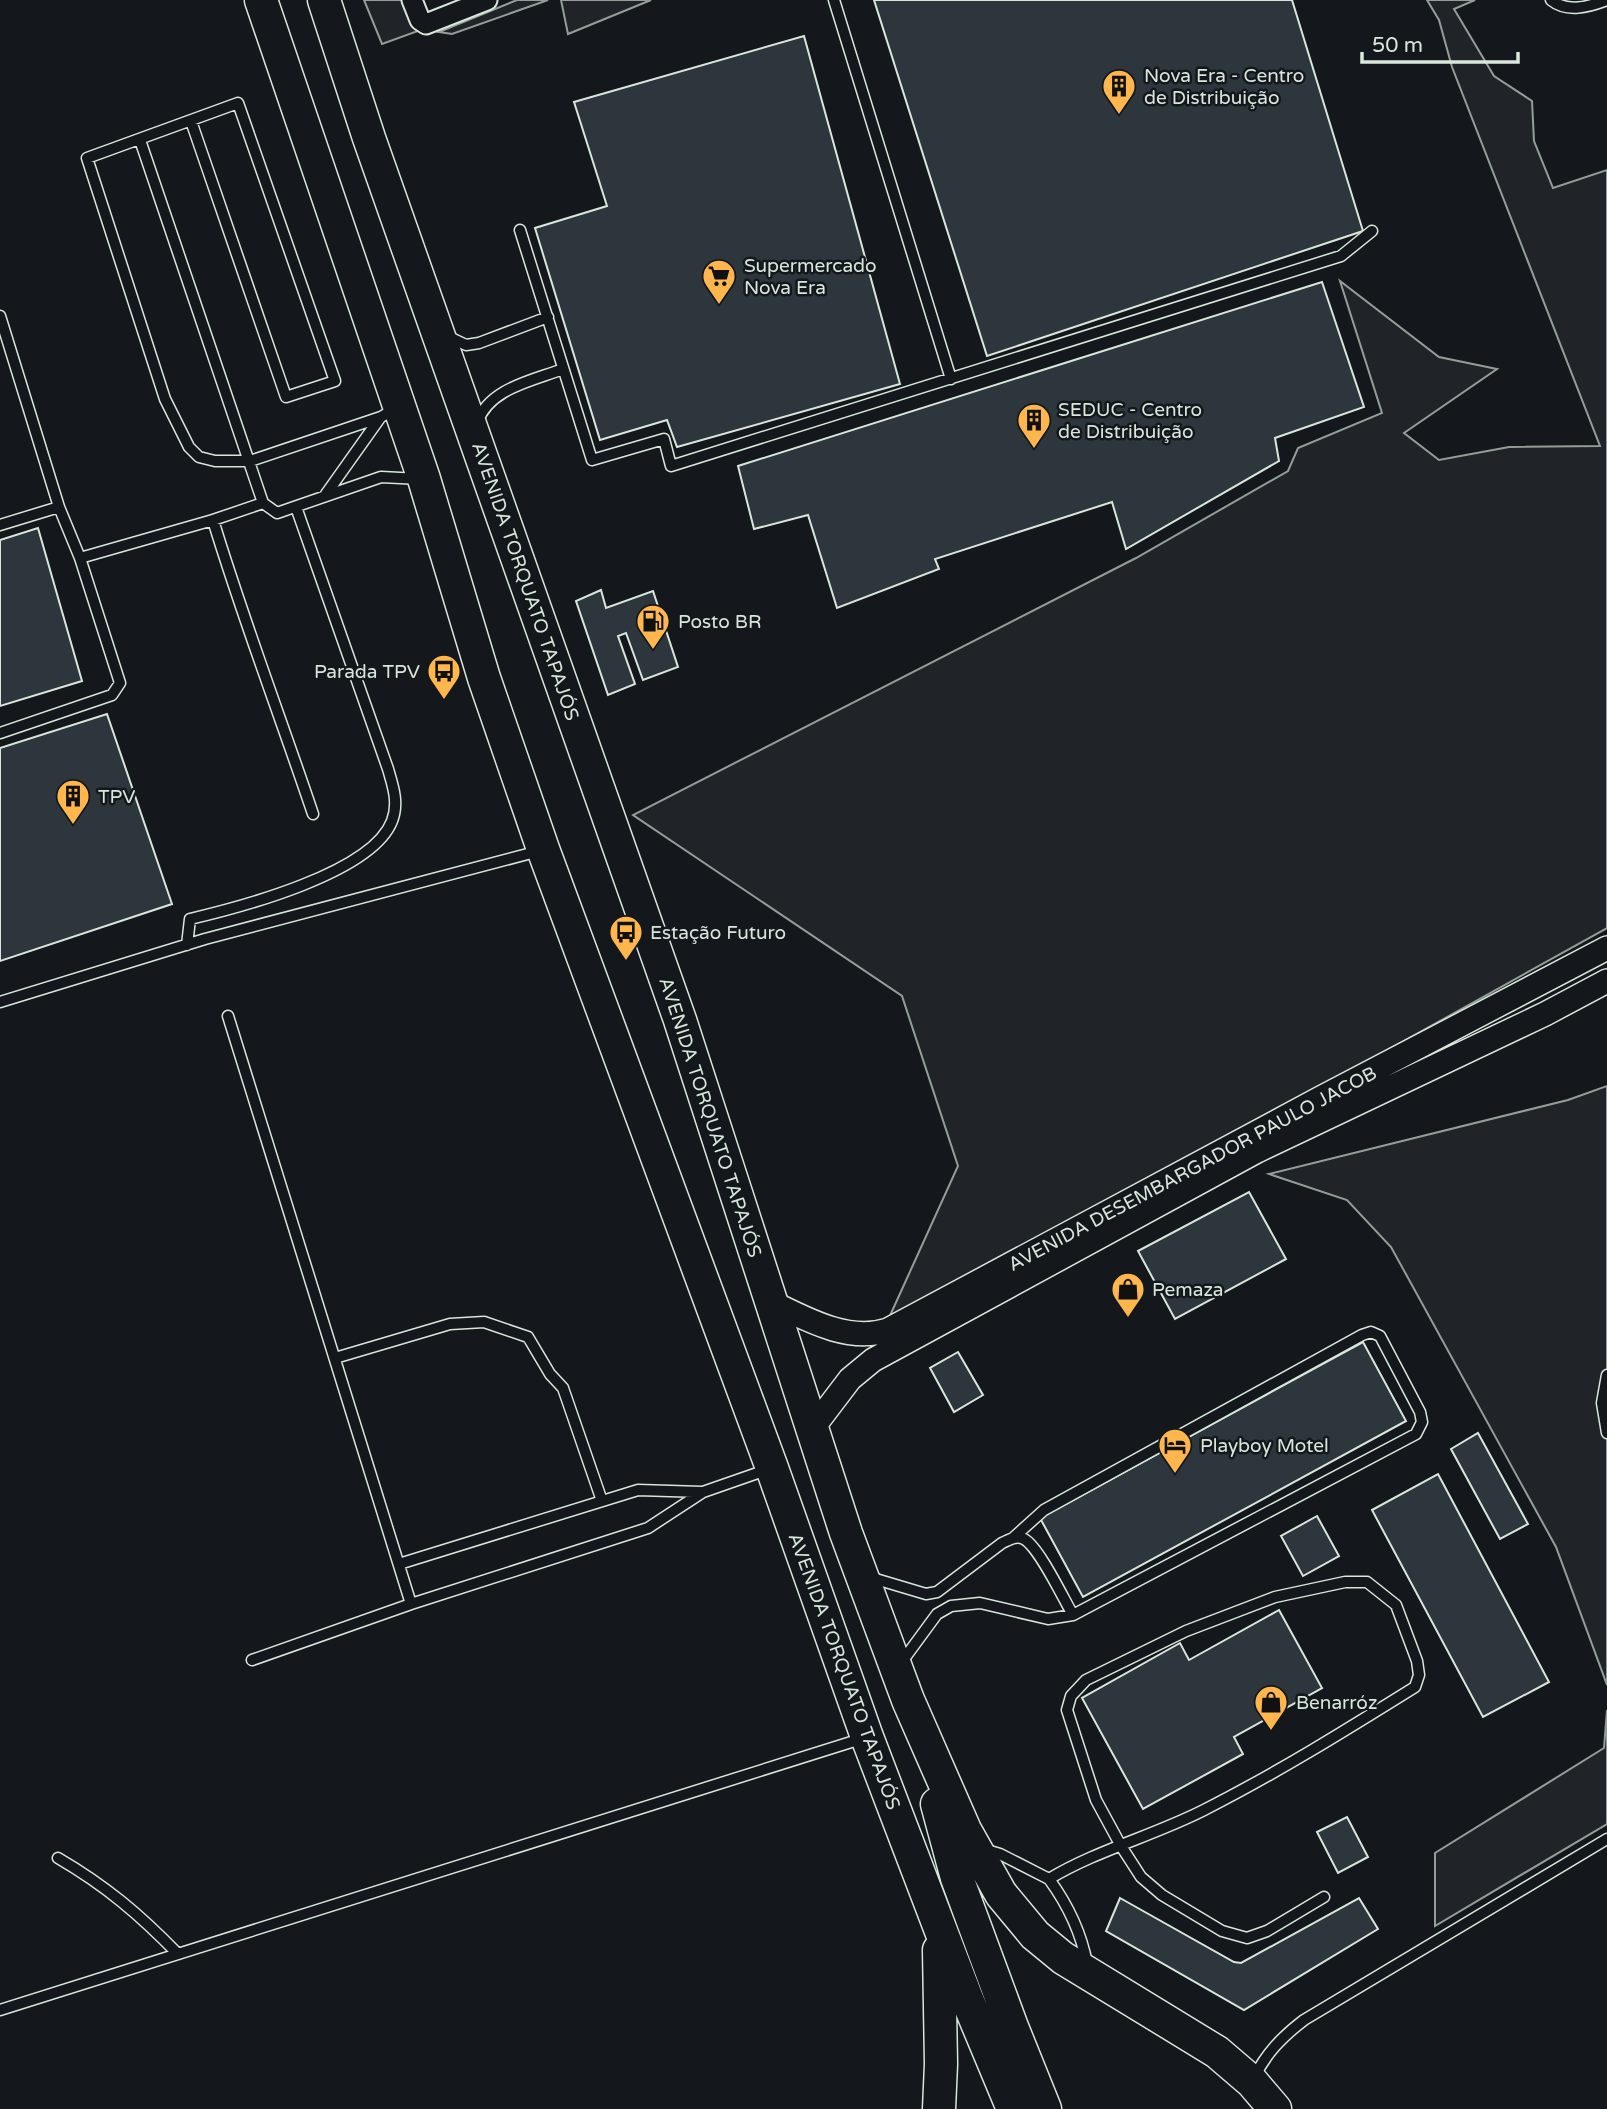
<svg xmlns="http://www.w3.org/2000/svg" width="1607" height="2109" font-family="'Varela Round',sans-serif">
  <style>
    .green { fill: #202428; stroke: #939e99; stroke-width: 2 }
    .building { fill: #2c363c; stroke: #d8e6dc; stroke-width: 2 }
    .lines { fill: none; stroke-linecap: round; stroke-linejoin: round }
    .service-casing { stroke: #d8e6dc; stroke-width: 13 }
    .minor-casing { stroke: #d8e6dc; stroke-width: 23 }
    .tertiary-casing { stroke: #d8e6dc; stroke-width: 26 }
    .trunk-casing { stroke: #d8e6dc; stroke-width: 35 }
    .service { stroke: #14181c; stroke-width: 10 }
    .minor { stroke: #14181c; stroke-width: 19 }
    .tertiary { stroke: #14181c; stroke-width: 23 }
    .trunk { stroke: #14181c; stroke-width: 32 }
    .labels { text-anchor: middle; stroke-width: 5; stroke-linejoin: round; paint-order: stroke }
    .poi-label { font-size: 19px; fill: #d8e6dc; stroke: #14181c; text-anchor: start }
    .street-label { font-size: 19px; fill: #d8e6dc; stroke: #14181c }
  </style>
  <rect width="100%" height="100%" fill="#14181c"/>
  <path class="green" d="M364,0H406L418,31L382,44Z
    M517,0H548L452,34L439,32Z
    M561,0H651L568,34Z
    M1427,0H1475L1454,9L1494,76L1532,101L1534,141L1553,188L1607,170V928L883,1331L958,1166L902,996L633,815L1136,558L1288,471L1298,448L1382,413L1340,281L1439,357L1497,369L1404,433L1439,460L1509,447L1600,446L1452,67L1439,20Z
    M1607,1086V1685L1556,1547L1391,1247L1347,1200L1269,1174L1568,1100Z
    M1607,1710V1824L1435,1926V1853L1604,1748Z"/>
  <path class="building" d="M874,0H1292L1363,231L987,356Z
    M804,36L900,384L677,447L667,420L600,440L535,228L607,206L574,102Z
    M1322,282L1364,407L1275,438L1279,461L1126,549L1112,502L935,559L939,569L837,608L808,515L754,529L738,466Z
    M38,528L82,681L0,706V540Z
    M601,590L606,608L653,591L678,667L643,680L626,633L618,636L635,684L608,695L576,601Z
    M107,714L172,904L0,961V748Z
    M1249,1192L1286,1259L1175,1319L1138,1251Z
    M1363,1342L1406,1421L1083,1597L1040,1518Z
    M958,1352L983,1395L954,1412L930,1368Z
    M1478,1433L1528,1524L1500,1539L1451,1449Z
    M1438,1474L1549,1682L1483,1717L1372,1510Z
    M1317,1516L1339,1556L1303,1576L1281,1536Z
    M1279,1610L1322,1688L1234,1737L1243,1754L1143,1809L1082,1698L1180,1643L1189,1660Z
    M1347,1817L1368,1857L1338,1873L1317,1832Z
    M1120,1898L1234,1962L1241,1963L1359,1898L1378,1929L1244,2010L1106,1931Z"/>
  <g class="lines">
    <defs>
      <path id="service" d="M834,0L951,379
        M1551,0C1567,13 1589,7 1607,0
        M191,121L286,397L335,381L238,103L87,158L165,399L189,447L199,457L215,461H250L381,417L396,408
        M140,140L263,503L277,513L381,477L420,479
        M520,230L592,460L664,439L671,466L1341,256L1372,231
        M0,316L59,507
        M447,336L466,345L479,343L548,317
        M477,423C489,388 532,381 563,369
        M326,494L380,418
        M263,503L213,520C243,619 280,716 313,814
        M0,525L59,507L80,558L213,520
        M0,733L112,695L120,683L80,558
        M187,945L190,919C241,907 372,873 392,821C399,803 393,786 388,769L296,507
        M0,1002L205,939L539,851
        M228,1016L411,1604
        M335,1358L450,1324L484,1322L528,1337L550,1374L563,1388L602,1501
        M1607,1375L1602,1403L1607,1433
        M399,1564L638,1490L702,1492
        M869,1577L926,1594L937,1592L1002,1543C1009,1540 1016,1535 1024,1539C1039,1547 1063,1598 1073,1615
        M252,1660L411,1604L648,1528L703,1492L769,1469
        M901,1663L937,1614L951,1606L980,1603L1048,1619L1073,1615L1416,1434L1422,1422L1420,1412L1380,1336L1371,1332L1362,1335L1044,1510L1014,1537
        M983,1849L1000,1854L1049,1879C1097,1850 1153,1836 1204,1810C1277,1773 1346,1730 1415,1687L1419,1675L1417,1661L1396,1605L1367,1582H1345L1275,1597L1186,1631L1086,1680L1071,1696L1067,1710L1096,1800L1121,1846L1141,1877L1162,1895L1222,1931L1247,1938L1267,1931L1324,1897
        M58,1858C106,1886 139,1914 178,1954
        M1049,1879C1068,1905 1081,1931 1087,1964
        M0,2010L864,1738
        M1254,2078C1266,2053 1282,2037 1304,2020L1607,1839"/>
      <path id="minor" d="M412,0L420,20L426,24L487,0"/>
      <path id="tertiary" d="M771,1302C806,1319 848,1343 888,1330L1319,1099L1607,948
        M812,1429L850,1379L873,1360L1257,1151L1545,1014L1607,981"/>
      <path id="trunk" d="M261,0L424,479L484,678L543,849L772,1468L867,1737L967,1999L1013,2109
        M324,0L369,138L680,1020L846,1533L908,1700L965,1830L1001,1894L1035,1935L1063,1958L1217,2052L1252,2082L1275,2109
        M937,1804L957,1878L1012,2027L1045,2109
        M939,2109L941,2064L939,1950"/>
    </defs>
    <use href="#service" class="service-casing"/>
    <use href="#minor" class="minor-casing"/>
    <use href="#tertiary" class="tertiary-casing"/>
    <use href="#trunk" class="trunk-casing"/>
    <use href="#service" class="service"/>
    <use href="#minor" class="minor"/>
    <use href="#tertiary" class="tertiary"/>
    <use href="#trunk" class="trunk"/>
  </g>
  <defs>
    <symbol id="building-pin" viewBox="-11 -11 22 30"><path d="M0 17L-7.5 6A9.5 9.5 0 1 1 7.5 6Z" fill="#ffb74d" stroke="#14181c"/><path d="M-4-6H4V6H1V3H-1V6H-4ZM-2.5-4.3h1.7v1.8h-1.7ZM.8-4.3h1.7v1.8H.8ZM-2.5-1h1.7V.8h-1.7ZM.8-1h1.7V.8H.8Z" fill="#111"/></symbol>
    <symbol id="supermarket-pin" viewBox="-11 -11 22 30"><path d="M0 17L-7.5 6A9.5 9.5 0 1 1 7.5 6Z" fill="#ffb74d" stroke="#14181c"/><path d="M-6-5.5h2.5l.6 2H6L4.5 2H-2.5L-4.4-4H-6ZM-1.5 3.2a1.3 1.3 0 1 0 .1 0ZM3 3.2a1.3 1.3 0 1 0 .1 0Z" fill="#111"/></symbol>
    <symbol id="fuel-pin" viewBox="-11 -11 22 30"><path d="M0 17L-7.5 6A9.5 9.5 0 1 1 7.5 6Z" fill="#ffb74d" stroke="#14181c"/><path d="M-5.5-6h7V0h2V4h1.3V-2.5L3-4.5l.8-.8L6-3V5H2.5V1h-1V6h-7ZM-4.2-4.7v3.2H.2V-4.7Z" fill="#111"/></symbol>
    <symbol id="bus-pin" viewBox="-11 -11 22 30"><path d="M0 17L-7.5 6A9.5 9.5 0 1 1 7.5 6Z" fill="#ffb74d" stroke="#14181c"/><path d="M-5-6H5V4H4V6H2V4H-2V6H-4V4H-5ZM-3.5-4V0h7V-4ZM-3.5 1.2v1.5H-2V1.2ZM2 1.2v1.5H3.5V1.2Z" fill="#111"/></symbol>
    <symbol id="shop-pin" viewBox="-11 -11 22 30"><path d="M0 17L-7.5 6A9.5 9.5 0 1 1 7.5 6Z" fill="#ffb74d" stroke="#14181c"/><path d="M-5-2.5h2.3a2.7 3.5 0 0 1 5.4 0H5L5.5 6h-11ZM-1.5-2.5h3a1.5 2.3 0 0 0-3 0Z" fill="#111"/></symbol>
    <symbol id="hotel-pin" viewBox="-11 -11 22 30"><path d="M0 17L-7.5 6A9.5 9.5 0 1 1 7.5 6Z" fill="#ffb74d" stroke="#14181c"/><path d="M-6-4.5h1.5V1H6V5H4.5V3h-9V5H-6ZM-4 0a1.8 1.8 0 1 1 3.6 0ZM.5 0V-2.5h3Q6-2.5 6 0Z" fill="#111"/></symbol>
  </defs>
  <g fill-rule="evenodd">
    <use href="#building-pin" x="1100" y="67" width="38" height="52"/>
    <use href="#supermarket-pin" x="700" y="257" width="38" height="52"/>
    <use href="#building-pin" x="1015" y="401" width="38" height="52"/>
    <use href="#fuel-pin" x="634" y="602" width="38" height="52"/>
    <use href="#bus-pin" x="425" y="652" width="38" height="52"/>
    <use href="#building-pin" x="54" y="777" width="38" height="52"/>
    <use href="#bus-pin" x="607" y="913" width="38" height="52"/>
    <use href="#shop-pin" x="1109" y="1270" width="38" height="52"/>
    <use href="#hotel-pin" x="1156" y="1426" width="38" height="52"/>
    <use href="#shop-pin" x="1252" y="1683" width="38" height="52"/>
  </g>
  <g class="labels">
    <g class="poi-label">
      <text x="1144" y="82">Nova Era - Centro<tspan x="1144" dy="22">de Distribuição</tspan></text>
      <text x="744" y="272">Supermercado<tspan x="744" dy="22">Nova Era</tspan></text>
      <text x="1058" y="416">SEDUC - Centro<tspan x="1058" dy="22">de Distribuição</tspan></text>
      <text x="678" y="628">Posto BR</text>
      <text x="420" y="678" text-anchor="end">Parada TPV</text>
      <text x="98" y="803">TPV</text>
      <text x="650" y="939">Estação Futuro</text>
      <text x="1152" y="1296">Pemaza</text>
      <text x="1200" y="1452">Playboy Motel</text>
      <text x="1296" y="1709">Benarróz</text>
    </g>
    <g class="street-label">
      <text transform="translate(526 581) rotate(71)" y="7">AVENIDA TORQUATO TAPAJÓS</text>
      <text transform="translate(711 1117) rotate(72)" y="7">AVENIDA TORQUATO TAPAJÓS</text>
      <text transform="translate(1192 1168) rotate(-28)" y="7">AVENIDA DESEMBARGADOR PAULO JACOB</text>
      <text transform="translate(845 1671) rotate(70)" y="7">AVENIDA TORQUATO TAPAJÓS</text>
    </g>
  </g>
  <path d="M1362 52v10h156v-10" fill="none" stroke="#d8e6dc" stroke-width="3.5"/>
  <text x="1372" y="52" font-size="21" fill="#d8e6dc" stroke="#14181c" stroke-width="5" paint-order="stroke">50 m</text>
</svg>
